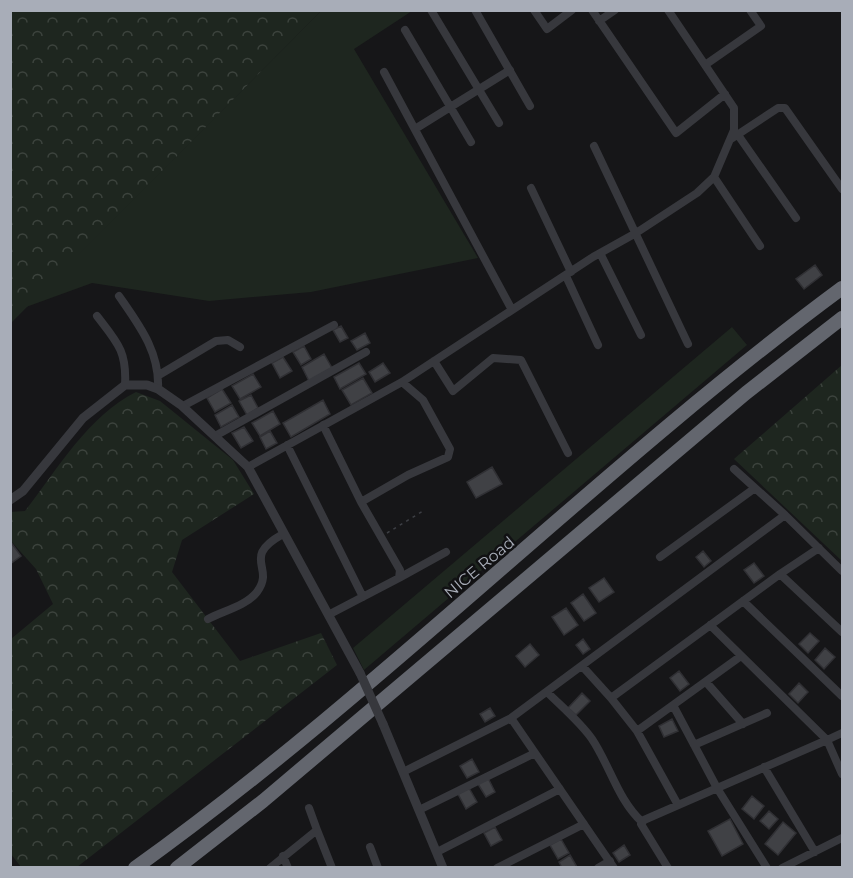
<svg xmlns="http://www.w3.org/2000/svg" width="853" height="878" font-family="Montserrat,sans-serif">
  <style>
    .grass { fill: #1e261f }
    .forest { fill: url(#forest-crowns) }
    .building { fill: #404145; stroke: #303034; stroke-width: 1.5 }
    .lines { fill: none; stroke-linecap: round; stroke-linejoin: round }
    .path { stroke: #3d3f44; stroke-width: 1.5; stroke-dasharray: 3 4.5; stroke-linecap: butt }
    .minor { stroke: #37383d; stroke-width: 8 }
    .tertiary { stroke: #37383d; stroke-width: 9 }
    .motorway { stroke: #63666e; stroke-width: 14 }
    .tertiary-bridge { stroke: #37383d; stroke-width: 9 }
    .labels { text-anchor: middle; stroke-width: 5; stroke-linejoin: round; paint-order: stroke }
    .street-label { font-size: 16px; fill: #a8adb8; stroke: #111113 }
  </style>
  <defs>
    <pattern id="forest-crowns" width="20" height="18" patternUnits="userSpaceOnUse" patternTransform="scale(1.5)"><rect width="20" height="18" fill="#1e261f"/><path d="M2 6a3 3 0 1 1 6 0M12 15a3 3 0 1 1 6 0" fill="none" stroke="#3c433d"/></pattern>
  </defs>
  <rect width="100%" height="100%" fill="#161618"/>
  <path class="grass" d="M321,11H412L354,49L478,258L311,292L209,301L92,283L26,307Z
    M732,327L747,345L364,670L353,648Z"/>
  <path class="forest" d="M11,10L321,11L11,323L10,11Z
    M842,365V561L734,459Z
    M136,392L160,401L233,460L254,494L182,540L172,572L240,661L321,633L337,665L77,867H21L11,854V639L53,604L36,569L11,541L10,512L25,511C57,470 88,416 136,392Z"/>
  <path class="building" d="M815,265L822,275L804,289L796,279Z
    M341,326L348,338L340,342L333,330Z
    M365,333L370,343L357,350L351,341Z
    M304,346L311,359L301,365L293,352Z
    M324,354L332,368L309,381L302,367Z
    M283,357L292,371L280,378L272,363Z
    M359,363L366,374L340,389L334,377Z
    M383,363L390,373L375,382L369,372Z
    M253,374L261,387L240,399L232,386Z
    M363,378L372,393L351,405L342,390Z
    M222,389L231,403L215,412L207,398Z
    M251,395L258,408L247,415L239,401Z
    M323,400L330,414L291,437L283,423Z
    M232,405L239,417L221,427L215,415Z
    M273,411L280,424L260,436L252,423Z
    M244,427L253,441L241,448L232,433Z
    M270,431L277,443L266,449L260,437Z
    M492,467L502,484L476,498L467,482Z
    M10,541L21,556L10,564Z
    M703,551L711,561L704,567L696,557Z
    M754,563L764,576L754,583L744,570Z
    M604,578L614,592L599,602L589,588Z
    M583,594L596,613L584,621L571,603Z
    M566,608L578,625L564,635L552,617Z
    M810,633L819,641L808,653L799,644Z
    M583,639L590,649L583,654L576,645Z
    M530,644L539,655L525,667L516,656Z
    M825,648L835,657L824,669L815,660Z
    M679,671L689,684L680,691L670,678Z
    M799,683L808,692L798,703L789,694Z
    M582,693L590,701L576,715L568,708Z
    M490,708L495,716L485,722L480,714Z
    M672,719L678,731L664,737L659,726Z
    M472,759L479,772L467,778L460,766Z
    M488,778L495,792L486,797L478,784Z
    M469,788L477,802L466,809L458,794Z
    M752,796L764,806L754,819L742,809Z
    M769,811L778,819L769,829L760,821Z
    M730,819L743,844L722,856L708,831Z
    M783,822L796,833L778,855L765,844Z
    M495,827L502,840L491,846L484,833Z
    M561,839L569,853L558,859L550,845Z
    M624,845L630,855L619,862L613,853Z
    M570,855L577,867L562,868L559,862Z"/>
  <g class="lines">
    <path class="path" d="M387,533L423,511"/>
    <path class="minor" d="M431,10L499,123
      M475,10L530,106
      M534,10L547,29L572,10
      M592,10L676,133L725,94
      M599,21L615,10
      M405,30L471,142
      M705,65L761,26L750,10
      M384,72L512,310
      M415,129L510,70
      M738,135L796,218
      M731,139L778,108H785L842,189
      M594,146L688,344
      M714,177L760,246
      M531,188L571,272
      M600,253L641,335
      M566,276L598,345
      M119,296C139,325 160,352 158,389
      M97,316C117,342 127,351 125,385
      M434,361L453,391L493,358L521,360L568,453
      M159,375L216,341L228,340L240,347
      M183,406L334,325
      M323,425L361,502
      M215,436L366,352
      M287,445L363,597
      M248,467L402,382L593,257L636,233L697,193L714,177L734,130V108L668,10
      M734,469L785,515
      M819,548L780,574L842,632
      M660,557L755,488
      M399,578L446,552
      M743,601L842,696
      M330,614L399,578L400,570L361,502L408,475L448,457L450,449L423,400L402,382
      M208,619C223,611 246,606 257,592C276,567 240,558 283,534
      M710,625L827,740L842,733
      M583,667L611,698L780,574
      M706,682L743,724
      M547,692C562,707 580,722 592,739C610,766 618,800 642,822
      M611,698L637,731L741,656
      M674,707L717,788L767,868
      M511,718L614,868
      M637,731L678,805
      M694,745L767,713
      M764,767L815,852
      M403,772L511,718L785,515L842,571
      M309,808L317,830
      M419,810L535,753
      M370,847L378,868
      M437,852L560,789
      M283,856L288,868
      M270,868L317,830L332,868
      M497,868L584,824
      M598,868L610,861
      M668,868L641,824L644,820L827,740L842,774
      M782,868L842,838"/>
    <path class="tertiary" d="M10,500L23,491L83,418L125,385H147L158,389L181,405L248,467L360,673
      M383,724L443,868"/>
    <path class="motorway" d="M135,868C383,690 597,469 842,288
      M177,868L263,801L746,393L842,318"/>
    <path class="tertiary-bridge" d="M360,673L383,724"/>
  </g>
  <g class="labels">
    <g class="street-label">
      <text transform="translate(479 567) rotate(-40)" y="6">NICE Road</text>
    </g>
  </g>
  <rect width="853" height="878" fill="none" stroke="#a8adb8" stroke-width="24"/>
</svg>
